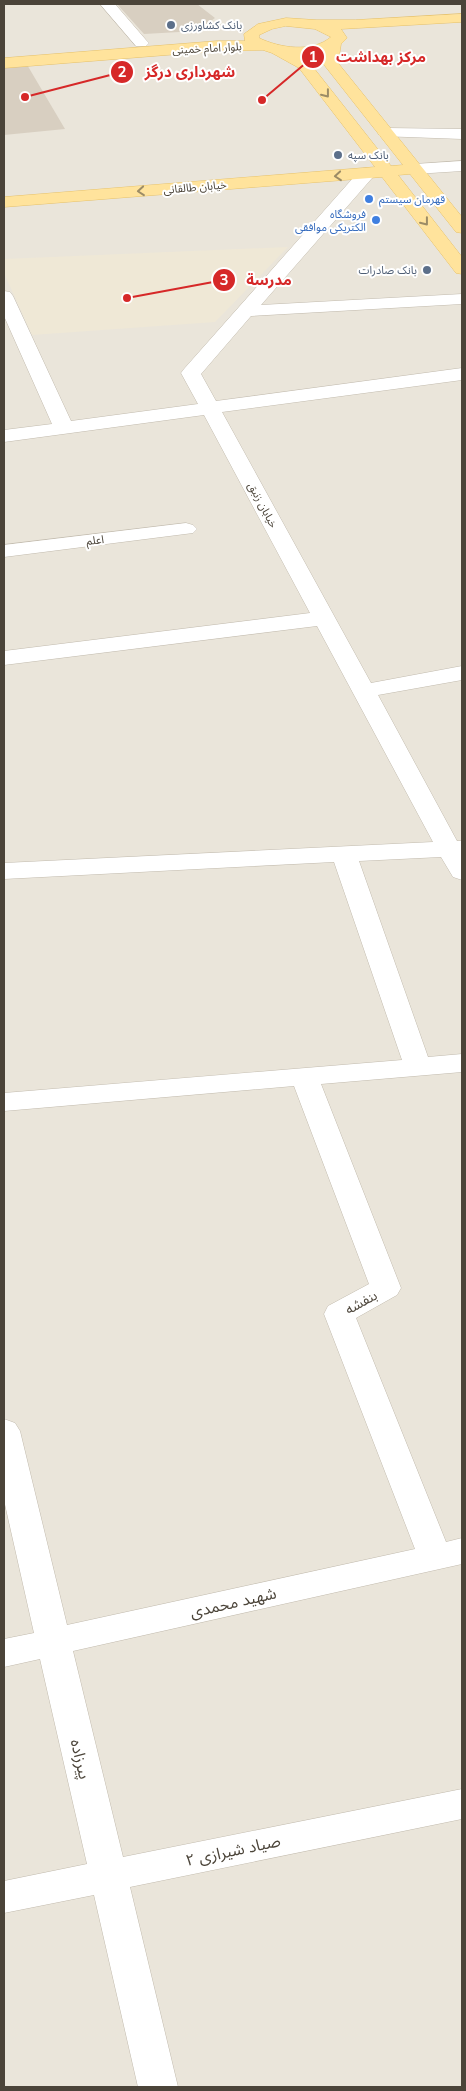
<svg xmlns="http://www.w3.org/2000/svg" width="466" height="2091" font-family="Mulish,'Noto Sans Arabic',sans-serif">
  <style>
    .residential { fill: #eae5da }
    .education { fill: #efe8d6 }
    .building { fill: #d8cfc1 }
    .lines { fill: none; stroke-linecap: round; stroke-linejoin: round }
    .minor-casing { stroke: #c2bbae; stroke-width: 1 }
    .major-casing { stroke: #e6c16a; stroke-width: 1 }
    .minor { fill: #fff; fill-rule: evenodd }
    .major { fill: #ffe39c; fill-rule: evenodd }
    .oneway { stroke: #9c8c66 }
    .service-dot { fill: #5c6f8a; stroke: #fff; stroke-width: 2 }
    .shop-dot { fill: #3f7fe0; stroke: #fff; stroke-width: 2 }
    .labels { text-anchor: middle; stroke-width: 4; stroke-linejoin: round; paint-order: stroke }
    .far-service-label { font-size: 11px; fill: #4e5e75; stroke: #fff; text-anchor: start }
    .far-street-label { font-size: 11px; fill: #4b4439; stroke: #fff }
    .far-shop-label { font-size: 11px; fill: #366cbe; stroke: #fff; text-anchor: start }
    .street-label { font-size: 14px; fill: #4b4439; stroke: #fff }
    .near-street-label { font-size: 16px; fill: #4b4439; stroke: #fff }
    .leader { fill: none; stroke: #d62828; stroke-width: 2 }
    .callout-dot { fill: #d62828; stroke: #fff; stroke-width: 2 }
    .mark-label { font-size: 15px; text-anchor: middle; font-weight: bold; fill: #fff }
    .callout-label { font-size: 15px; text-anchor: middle; font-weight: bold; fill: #d62828; stroke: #fff; stroke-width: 4; stroke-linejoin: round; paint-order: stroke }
  </style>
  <rect width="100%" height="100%" fill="#f6f3ec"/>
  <path class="residential" d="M4,4H462V2087H4Z"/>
  <path class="education" d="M288,247L215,322L32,335L4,273V259Z"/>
  <path class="building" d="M117,4H197L215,18L197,31L144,34Z
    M26,63L65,129L4,135V64Z"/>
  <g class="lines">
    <defs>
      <path id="minor" d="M100,4H115L146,40L149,43L146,46H136Z
        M386,128L462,129V139L380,136L378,133L380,130Z
        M462,161V171L415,174L409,173L407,169L409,165L415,164Z
        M367,168L373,169L375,173L373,177L261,305L462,294V304L251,316L201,374L216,401L462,368V380L222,412L371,683L462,666V680L378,695L457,841H462V880L453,877L441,857L359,861L428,1057L462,1054V1072L321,1084L401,1288L397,1295L356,1318L446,1542L462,1538V1564L73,1651L123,1857L462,1789V1819L130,1887L178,2087H138L94,1895L4,1913V1881L87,1864L40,1659L4,1667V1639L34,1633L4,1500V1419L15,1423L20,1431L67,1625L415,1549L324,1314L328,1306L369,1284L294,1086L4,1111V1093L402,1060L334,862L4,879V863L433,842L317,626L4,665V651L310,613L204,415L4,442V430L52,424L4,316V291L10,292L13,296L71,421L198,404L181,373L184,369L361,169Z
        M186,523L193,525L197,529L193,533L4,557V545Z"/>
      <path id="major" d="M462,14V22L341,29L347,38L341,44L338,63L462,217V233L456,232L410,174L398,175L462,257V274L456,273L382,177L4,207V197L375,167L299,68L272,53L263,50L217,51L4,68V58L217,41H245L244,34L258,24L286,18L316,20H355ZM286,26L315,29L331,37C312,53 280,48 259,38V35L272,29ZM325,53L322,63L325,66L403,165L391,166L309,62L300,56Z"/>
    </defs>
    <use href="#minor" class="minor-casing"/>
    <use href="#major" class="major-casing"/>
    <use href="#minor" class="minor"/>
    <use href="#major" class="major"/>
  </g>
  <defs><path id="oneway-chevron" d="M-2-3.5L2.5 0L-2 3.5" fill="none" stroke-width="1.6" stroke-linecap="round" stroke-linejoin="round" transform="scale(1.25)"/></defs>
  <g class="oneway">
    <use href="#oneway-chevron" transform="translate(326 94) rotate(52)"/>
    <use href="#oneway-chevron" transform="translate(338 176) rotate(175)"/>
    <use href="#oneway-chevron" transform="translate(141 191) rotate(175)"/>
    <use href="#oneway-chevron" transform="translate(425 222) rotate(52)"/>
  </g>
  <g class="service-dot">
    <circle cx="171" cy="25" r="5"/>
    <circle cx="338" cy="155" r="5"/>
    <circle cx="427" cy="270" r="5"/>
  </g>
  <g class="shop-dot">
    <circle cx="369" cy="199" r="5"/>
    <circle cx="376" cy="220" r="5"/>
  </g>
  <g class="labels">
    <g class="far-service-label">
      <text x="181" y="29">بانک کشاورزی</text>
      <text x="348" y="159">بانک سپه</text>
      <text x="417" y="274" text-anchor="end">بانک صادرات</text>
    </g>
    <g class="far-street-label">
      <text transform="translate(207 48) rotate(-3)" y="4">بلوار امام خمینی</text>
      <text transform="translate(195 187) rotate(-5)" y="4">خیابان طالقانی</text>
      <text transform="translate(263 505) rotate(62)" y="4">خیابان زنبق</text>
      <text transform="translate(95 540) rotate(-7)" y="4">اعلم</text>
    </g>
    <g class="far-shop-label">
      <text x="379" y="203">قهرمان سیستم</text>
      <text x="366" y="218" text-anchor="end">فروشگاه<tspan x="366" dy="13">الکتریکی موافقی</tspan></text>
    </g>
    <g class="street-label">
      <text transform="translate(361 1302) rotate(-29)" y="5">بنفشه</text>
    </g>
    <g class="near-street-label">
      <text transform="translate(233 1602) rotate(-13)" y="6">شهید محمدی</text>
      <text transform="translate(81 1759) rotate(77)" y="6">پیرزاده</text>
      <text transform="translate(233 1850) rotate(-12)" y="6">صیاد شیرازی ۲</text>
    </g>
  </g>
  <path class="leader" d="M262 100L313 57M25 97L122 72M127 298L224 280"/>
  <g class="callout-dot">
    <circle cx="262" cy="100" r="5"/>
    <circle cx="25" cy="97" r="5"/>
    <circle cx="127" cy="298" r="5"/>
    <circle cx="313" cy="57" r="12"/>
    <circle cx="122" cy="72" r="12"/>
    <circle cx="224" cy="280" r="12"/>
  </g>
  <g class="mark-label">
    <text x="313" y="62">1</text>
    <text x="122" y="77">2</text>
    <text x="224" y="285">3</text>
  </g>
  <g class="callout-label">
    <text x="381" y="62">مرکز بهداشت</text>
    <text x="190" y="77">شهرداری درگز</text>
    <text x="269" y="285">مدرسة</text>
  </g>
  <rect width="466" height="2091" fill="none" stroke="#4b4439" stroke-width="10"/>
</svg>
